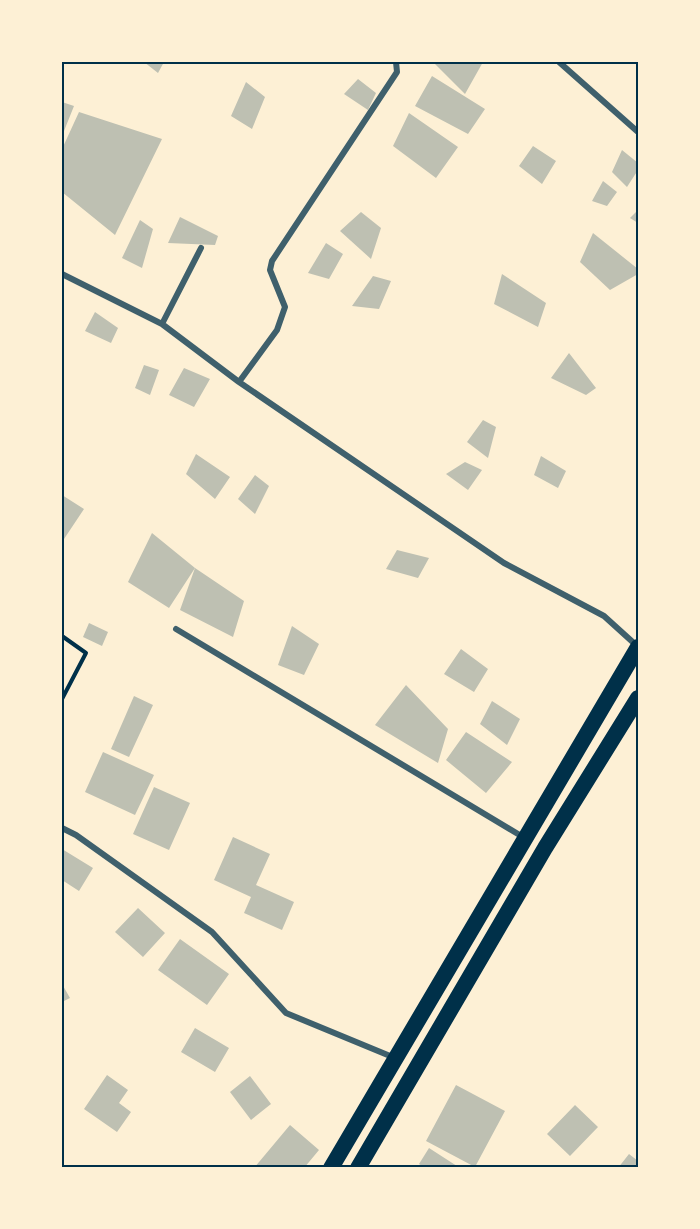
<svg xmlns="http://www.w3.org/2000/svg" width="700" height="1229" font-family="'Varela Round',sans-serif">
  <style>
    .building { fill: #bec0b2 }
    .lines { fill: none; stroke-linecap: round; stroke-linejoin: round }
    .path { stroke: #003049; stroke-width: 4 }
    .minor { stroke: #3f606c; stroke-width: 6 }
    .trunk { stroke: #003049; stroke-width: 16 }
    .neatline { fill: none; stroke: #003049; stroke-width: 2 }
  </style>
  <rect width="100%" height="100%" fill="#fdf0d5"/>
  <path class="building" d="M144,62H164L158,73Z
    M433,62H483L465,94Z
    M432,76L485,109L468,134L415,106Z
    M358,79L376,93L368,110L344,94Z
    M246,82L265,97L252,129L231,116Z
    M62,102L74,106L62,136Z
    M79,112L162,139L115,235L62,192V149Z
    M409,113L458,147L436,178L393,146Z
    M533,146L556,161L542,184L519,166Z
    M622,150L638,163V170L627,187L612,172Z
    M603,181L617,192L607,206L592,201Z
    M638,210V223L630,218Z
    M361,212L381,228L371,259L340,231Z
    M180,217L218,236L215,245L168,243Z
    M140,220L153,229L142,268L122,258Z
    M593,233L638,269V274L610,290L580,262Z
    M326,243L343,254L329,279L308,273Z
    M502,274L546,303L538,327L494,304Z
    M373,276L391,281L379,309L352,306Z
    M95,312L118,328L111,343L85,331Z
    M569,353L596,388L586,395L551,378Z
    M144,365L159,370L150,395L135,388Z
    M184,368L210,379L194,407L169,395Z
    M483,420L496,427L488,458L467,442Z
    M196,454L230,477L215,499L186,474Z
    M541,456L566,471L558,488L534,475Z
    M465,462L482,470L468,490L446,474Z
    M255,475L269,486L255,514L238,499Z
    M62,495L84,509L64,539L62,537Z
    M152,533L195,568L169,608L128,582Z
    M397,550L429,558L418,578L386,569Z
    M195,568L244,601L233,637L180,610Z
    M89,623L108,632L102,646L83,637Z
    M292,626L319,644L304,675L278,665Z
    M461,649L488,669L474,692L444,674Z
    M406,685L448,729L438,763L375,725Z
    M134,696L153,705L129,757L111,749Z
    M492,701L520,719L507,745L480,724Z
    M466,732L512,762L486,793L446,760Z
    M103,752L154,775L135,815L85,792Z
    M154,787L190,803L169,850L133,834Z
    M233,837L270,854L256,885L294,902L282,930L244,913L251,897L214,880Z
    M62,849L93,868L79,891L62,880Z
    M138,908L165,933L143,957L115,932Z
    M180,939L229,974L207,1005L158,970Z
    M62,984L70,998L62,1002Z
    M195,1028L229,1048L215,1072L181,1052Z
    M107,1075L128,1090L119,1103L131,1112L117,1132L84,1109Z
    M250,1076L271,1104L251,1120L230,1092Z
    M456,1085L505,1111L475,1167L426,1141Z
    M575,1105L598,1127L570,1156L547,1134Z
    M290,1125L319,1150L304,1168H254Z
    M429,1148L460,1168H425L419,1164Z
    M629,1154L638,1161V1168H618Z"/>
  <g class="lines">
    <path class="path" d="M62,636L86,653L62,699"/>
    <path class="minor" d="M559,62L638,132
      M62,274L162,324L239,382L504,563L604,616L636,645
      M162,324L201,248
      M239,382L277,330L285,307L270,270L272,261L397,72L396,62
      M176,629L523,837
      M62,828L76,835L212,932L286,1013L395,1058"/>
    <path class="trunk" d="M331,1168L638,647
      M358,1168L545,848L638,698"/>
  </g>
  <rect width="700" height="1229" fill="none" stroke="#fdf0d5" stroke-width="126"/>
  <rect x="63" y="63" width="574" height="1103" class="neatline"/>
</svg>
